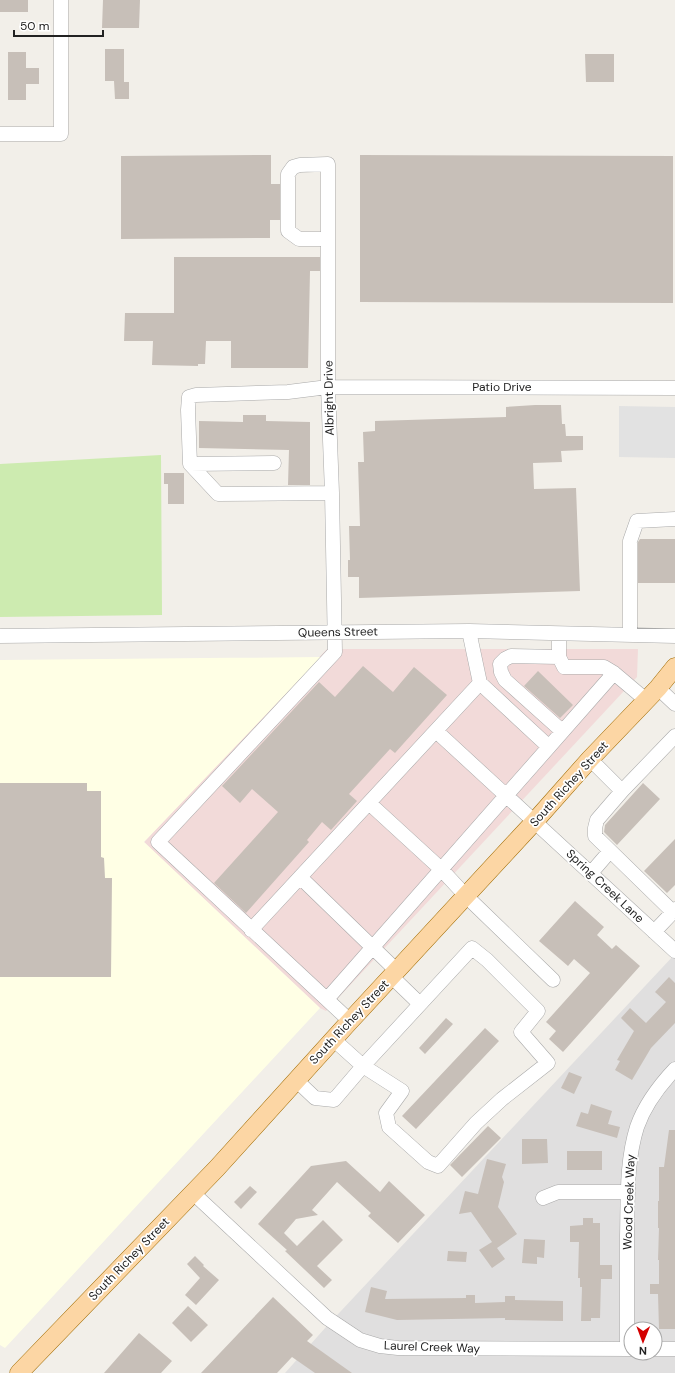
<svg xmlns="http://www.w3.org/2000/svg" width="675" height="1373" font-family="'DM Sans',sans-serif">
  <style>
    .residential { fill: #e0dfdf; fill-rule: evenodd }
    .commercial { fill: #f2dad9 }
    .education { fill: #ffffe5 }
    .grass { fill: #cdebb0 }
    .parking { fill: #e2e2e2 }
    .building { fill: #c7bfb8 }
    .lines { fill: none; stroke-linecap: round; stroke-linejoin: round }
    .minor-casing { stroke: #a9a9a9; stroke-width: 15 }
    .major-casing { stroke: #a06b00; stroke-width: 19 }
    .minor { stroke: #fff; stroke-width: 14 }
    .major { stroke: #fcd6a4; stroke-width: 18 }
    .labels { text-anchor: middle; stroke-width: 3.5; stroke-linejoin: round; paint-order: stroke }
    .street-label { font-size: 12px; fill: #222; stroke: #fff }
  </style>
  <rect width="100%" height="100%" fill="#f2efe9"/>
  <path class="residential" d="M675,954V1373H285L326,1327ZM631,1329H655V1353H631Z"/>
  <path class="commercial" d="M327,649H638L637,677L326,1011L320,1008L144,842Z"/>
  <path class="education" d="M321,657L144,842L320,1008L5,1348L0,1345V660Z"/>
  <path class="grass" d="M161,455L162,615L0,617V464Z"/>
  <path class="parking" d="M619,406L675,407V458L619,457Z"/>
  <path class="building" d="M0,0H28V12H0Z
    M103,0H140L139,28H102Z
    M105,49H124V82H129V99H115L114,81H105Z
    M8,52H26V68H39V84H26V100H8Z
    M585,54H614V82H586Z
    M271,155V184H280V220H270V238L121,239V156Z
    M360,155L673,156V303L360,302Z
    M174,257H320V271H310L308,368H231V341H206L205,364H198V366L152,365L153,341H124L125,313H174Z
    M535,405H561L562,424H565L566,436H583V450L561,451L562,462L533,463L534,489L576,488L580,591L359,598V577H348V560H350L349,526H360L358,462H364L363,432L375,431V421L506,417V407Z
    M243,415H266V421L310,422V485H288L289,450L199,448V421L243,422Z
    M164,473H184V504H168V484H164Z
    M640,539H675V583H638V542Z
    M363,666L393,692L414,667L447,695L395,753L390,749L349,794L357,801L331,830L322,822L307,840L309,842L246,913L214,883L278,812L252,789L240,803L222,786L319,682L335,697Z
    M538,671L573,705L560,718L524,686Z
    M0,783H87V791H101V857L104,858L105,878H112L111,977H0Z
    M643,783L660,799L617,845L604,832L605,825Z
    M675,839V885L667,893L644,871Z
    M575,901L604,927L597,935L612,949L616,945L640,966L563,1052L549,1039L556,1031L546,1022L590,973L574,959L568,966L539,941Z
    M669,977L675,983V1023L651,1048L632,1080L615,1070L620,1061L617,1060L634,1031L621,1018L630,1008L646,1023L666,1002L655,992Z
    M446,1018L453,1024L425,1054L419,1048Z
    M485,1028L499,1041L416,1129L402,1116Z
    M569,1072L582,1077L574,1094L561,1088Z
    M591,1104L612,1111L608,1124L620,1127L617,1138L576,1126L581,1112L588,1114Z
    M488,1126L501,1138L462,1177L450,1165Z
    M669,1130H675V1329H659L658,1294H650V1284H659V1260H658L659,1228H658V1201H659V1167H664Z
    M522,1139H547L548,1163L522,1164Z
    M567,1151H602V1170H567Z
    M487,1159L506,1164L502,1177L504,1182L498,1207L517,1234L497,1248L505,1259L492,1268L479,1250L492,1242L471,1212L459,1214L465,1191L478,1194Z
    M346,1161L380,1192L389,1181L425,1215L398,1243L368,1216L371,1213L337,1182L312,1210L318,1215L296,1219L284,1233L297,1246L323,1220L343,1240L317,1266L332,1280L324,1288L285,1251L287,1250L258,1224L311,1166Z
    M250,1186L257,1192L241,1209L234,1202Z
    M583,1218H593V1223H600V1265H612V1279H601L600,1318H591V1321H581L582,1287H580V1278H578L579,1242H570V1226L583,1225Z
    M524,1239L545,1240L544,1258L537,1257V1264L522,1263Z
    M448,1251L467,1252L466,1262L447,1261Z
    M195,1256L204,1265L203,1266L219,1280L196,1305L185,1295L200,1278L187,1264Z
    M371,1287L387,1291L385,1299L466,1298V1295H475V1303L505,1302V1296H515V1300L563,1301V1321L505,1320V1318L397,1320L365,1312Z
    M273,1297L313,1335L307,1341L352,1373H315L292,1357L277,1373H201Z
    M188,1306L208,1325L191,1342L172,1323Z
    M139,1333L172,1361L161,1373H104Z"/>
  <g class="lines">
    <defs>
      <path id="minor" d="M0,134H61V0
        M328,239H299L288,231V174L293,167L300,165L328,164V387L332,493L335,652L158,842L350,1021
        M190,464L274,463
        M332,493L218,494L190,464L188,410L189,397L196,395L288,392L328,387L675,388
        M559,634V657L564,667H604L614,673L646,700
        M630,635V541L637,521L675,519
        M0,636L469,631L675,636
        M559,657L511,656L505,659L500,664L501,672L505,680L562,731
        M480,683L548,746
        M658,688L675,704
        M436,731L675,951
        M675,736L622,791L597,820L595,828V836L673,912L675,909
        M590,759L622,791
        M369,803L441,869L466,896L553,980
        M591,873L610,851
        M300,877L397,971
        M251,930L480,683L469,631
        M654,932L673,912
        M392,977L420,1004
        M328,998L614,673
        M296,1080L315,1098L334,1100L363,1066L472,948L487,960L538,1011L521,1032L548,1063L502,1099L476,1123L438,1166L428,1162L389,1127L386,1113L402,1091L363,1066L333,1039
        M193,1193L327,1318L360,1340L380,1346L398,1348L631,1349
        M543,1198L558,1192H628
        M627,1349C627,1311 627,1274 627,1236C628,1200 626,1162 637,1127C645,1104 659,1086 675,1069
        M655,1349H675"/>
      <path id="major" d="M19,1373L217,1168L350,1021L535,821L590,759L658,688L675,667"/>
    </defs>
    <use href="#minor" class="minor-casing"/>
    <use href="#major" class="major-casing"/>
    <use href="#minor" class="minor"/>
    <use href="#major" class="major"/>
  </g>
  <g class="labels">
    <g class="street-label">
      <text x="502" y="391">Patio Drive</text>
      <text transform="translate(329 398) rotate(-91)" y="4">Albright Drive</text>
      <text transform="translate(338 632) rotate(-1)" y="4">Queens Street</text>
      <text transform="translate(569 784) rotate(-48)" y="4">South Richey Street</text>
      <text transform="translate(605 886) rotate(43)" y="4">Spring Creek Lane</text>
      <text transform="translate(349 1022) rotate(-47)" y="4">South Richey Street</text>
      <text transform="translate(629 1202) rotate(-88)" y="4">Wood Creek Way</text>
      <text transform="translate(129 1259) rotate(-46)" y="4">South Richey Street</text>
      <text transform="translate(432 1347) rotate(2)" y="4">Laurel Creek Way</text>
    </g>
  </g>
  <g transform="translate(643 1341) rotate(181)"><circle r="19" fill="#ffffff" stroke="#a7a7a7"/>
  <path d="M0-3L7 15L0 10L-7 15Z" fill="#d40000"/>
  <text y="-6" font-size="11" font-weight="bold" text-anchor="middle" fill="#222222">N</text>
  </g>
  <path d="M14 30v6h89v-6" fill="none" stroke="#222222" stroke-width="2"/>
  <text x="20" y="30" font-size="12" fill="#222222" stroke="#ffffff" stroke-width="3" paint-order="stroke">50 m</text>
</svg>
